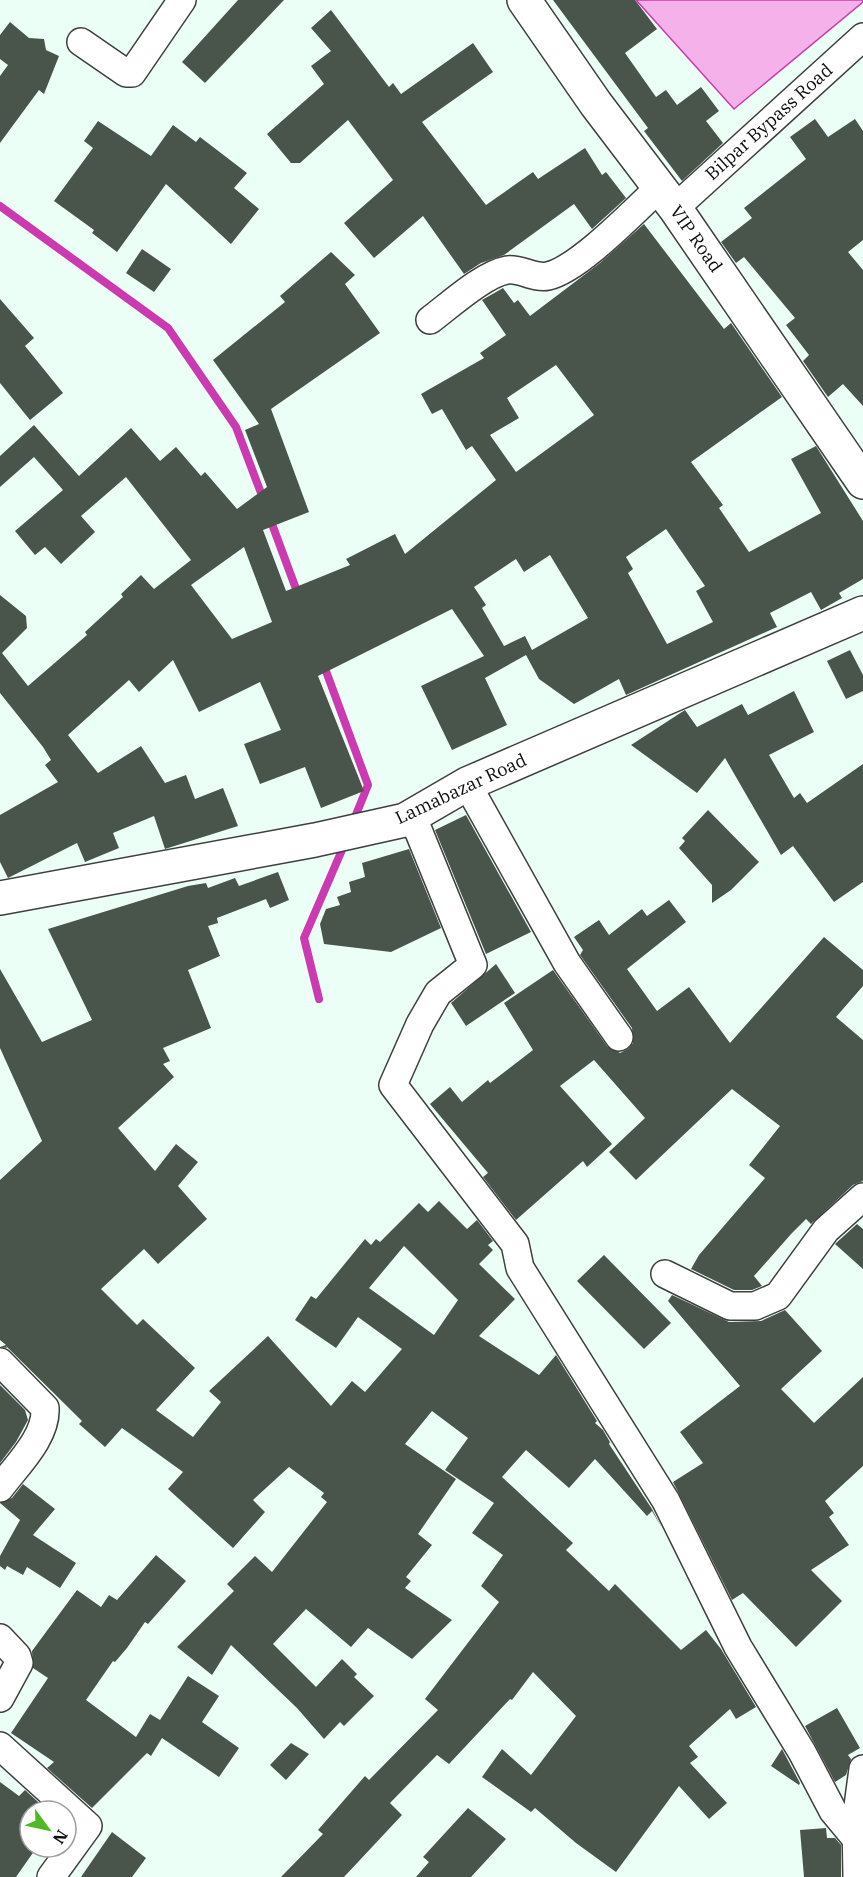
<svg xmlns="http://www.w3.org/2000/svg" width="863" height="1877" viewBox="0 0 863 1877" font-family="'IBM Plex Serif',serif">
<rect width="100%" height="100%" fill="#ecfff7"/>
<polygon fill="#f5b1ea" stroke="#cb3ab0" stroke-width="1.5" points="636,0 863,0 863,2 734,109"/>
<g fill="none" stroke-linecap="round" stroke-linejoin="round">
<g stroke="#cb3ab0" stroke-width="8">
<polyline points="0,206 168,328 236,427 264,501"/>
<polyline points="269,516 299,597"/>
<polyline points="323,663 368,785 353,822"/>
<polyline points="319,999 304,938 345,843"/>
</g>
</g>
<g fill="#49554b" fill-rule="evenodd">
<polygon points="238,0 284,0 205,83 182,62"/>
<polygon points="553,0 635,0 657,29 625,53 656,97 666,90 677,105 701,87 719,111 706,121 723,143 682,181 644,131 648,128"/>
<polygon points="331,10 389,87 393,83 401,94 473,43 493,72 422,122 486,205 533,172 538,179 585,148 602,175 606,172 626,198 592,229 574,204 504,255 481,263 464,274 423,216 374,258 344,223 393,180 348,120 300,163 291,163 267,134 324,84 311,66 331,51 311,28"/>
<polygon points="10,22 29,38 44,39 46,50 59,56 44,94 39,90 0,143 0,76 8,65 0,59 0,35"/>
<polygon points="815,119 828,137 855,119 863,131 863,240 848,252 863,270 863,406 843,384 828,397 803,361 809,355 786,325 795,318 744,257 736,263 721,242 752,218 744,208 806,159 790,137"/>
<polygon points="98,121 151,156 173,125 196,142 200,137 247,173 234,188 259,209 231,244 166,184 117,252 92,233 94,230 54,201 93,148 84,141"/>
<path d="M644 224 724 329 731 323 782 397 691 462 723 505 719 508 749 552 821 513 791 459 816 446 863 521V579L839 593 842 598 821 610 811 592 770 613 777 627 626 695 619 679 574 704 539 679 526 655 485 678 507 725 452 750 421 686 484 656 452 609 318 676 364 791 321 808 305 767 260 784 244 744 281 730 260 682 199 712 173 660 139 692 129 680 68 735 98 773 141 746 165 783 186 775 195 799 223 788 238 826 165 849 154 816 113 833 119 848 85 862 77 843 8 878 0 862V815L58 782 45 765 51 760 43 747 0 693V595L26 616 27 628 2 653 28 686 87 635 85 632 123 597 121 594 141 575 154 589 191 560 126 477 81 516 95 532 61 564 45 547 35 555 15 531 63 490 34 457 0 487V456L34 425 79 476 131 428 160 461 176 447 201 476 205 472 237 509 267 487 245 430 259 424 213 360 285 302 280 296 331 252 355 275 345 284 380 333 271 409 309 512 263 530 286 591 350 565 346 559 395 534 405 554 496 480 472 446 466 450 442 409 432 414 421 394 484 358 480 353 506 335 482 300 503 288 514 303 518 300 530 316 600 263ZM556 365 594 415 516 472 490 435 519 418 507 398ZM666 529 705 586 696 591 713 622 667 644 628 573 633 569 626 557ZM244 547 272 622 232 639 191 585ZM550 555 588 618 532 650 525 636 504 646 482 608 486 605 474 587 516 559 524 572Z"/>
<polygon points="142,249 171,269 154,292 126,273"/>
<polygon points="0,299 34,338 25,346 63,393 30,420 0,383"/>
<polygon points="850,650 863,675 863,691 846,699 827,661"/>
<polygon points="794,691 814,732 769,755 794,798 800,793 807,803 863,764 863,882 834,902 793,846 781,855 725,758 697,793 631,745 685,710 697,727 742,704 748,715"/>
<polygon points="708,810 759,862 731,890 712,903 712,885 679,848 685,841 682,838"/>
<polygon points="466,815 531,932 486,954 435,830"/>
<polygon points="409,849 441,928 391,952 324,944 320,924 326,909 340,905 337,897 351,892 349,882 365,877 362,863"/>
<path d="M278 872 289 900 270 908 266 899 217 918 218 923 208 926 220 956 188 970 211 1028 163 1048 170 1061 163 1064 174 1077 118 1128 155 1171 176 1144 198 1162 178 1186 207 1219 158 1264 144 1249 101 1289 137 1325 143 1319 195 1368 156 1410 193 1437 221 1402 209 1391 268 1336 331 1406 352 1381 365 1392 402 1349 358 1317 336 1348 295 1320 311 1296 316 1299 365 1239 371 1245 376 1239 380 1242 419 1203 428 1212 439 1201 467 1229 477 1220 493 1241 488 1245 493 1250 479 1264 515 1299 479 1336 539 1375 556 1355 597 1421 595 1423 603 1430 610 1442 609 1444 652 1509 662 1528 652 1511 647 1516 595 1459 569 1488 526 1450 502 1477 573 1543 566 1550 609 1591 615 1584 681 1650 706 1630 721 1649 756 1707 736 1719 730 1709 689 1746 698 1757 690 1763 727 1803 709 1819 679 1786 616 1872 576 1843 535 1808 531 1812 482 1777 502 1749 531 1775 576 1716 533 1672 512 1700 510 1699 449 1764 437 1755 390 1803 402 1815 344 1877H281L323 1834 318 1830 365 1776 369 1780 438 1710 425 1699 499 1602 481 1586 503 1555 472 1533 494 1503 445 1470 468 1438 432 1411 405 1444 456 1479 418 1534 432 1545 406 1577 411 1581 405 1588 452 1620 412 1659 368 1628 351 1647 306 1609 273 1644 316 1687 342 1659 357 1674 354 1677 374 1696 344 1726 340 1722 324 1739 297 1708 231 1645 212 1675 177 1647 234 1591 227 1584 255 1556 272 1572 327 1502 321 1497 324 1493 289 1467 253 1500 265 1512 233 1548 168 1489 183 1472 122 1428 105 1447 79 1424 82 1421 6 1346 7 1348 0 1347 6 1345 0 1340V1180L42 1141 0 1048V969L42 1042 92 1020 48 929 188 886 206 883 208 888 235 878 239 886ZM404 1246 458 1300 434 1335 369 1288Z"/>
<polygon points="669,900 686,922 627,969 657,1011 689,987 730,1043 824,937 863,970 863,986 836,1017 863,1040 863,1181 853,1185 811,1224 806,1219 792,1233 754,1276 762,1286 752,1290 734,1290 691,1269 699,1255 765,1178 749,1165 780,1126 732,1089 636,1180 609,1152 645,1118 594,1060 560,1086 612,1144 587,1167 583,1161 516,1220 483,1177 488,1173 430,1104 450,1087 462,1102 488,1080 490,1083 533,1050 504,1003 553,970 607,1046 620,1053 628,1049 633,1043 632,1028 580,955 583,950 574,937 599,920 609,935 642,909 647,916"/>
<polygon points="496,964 515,993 466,1026 451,1003"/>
<polygon points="857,1224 863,1229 863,1269 835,1244"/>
<polygon points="604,1255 671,1323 644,1349 577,1281"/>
<polygon points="672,1295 729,1322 761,1321 785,1310 822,1351 781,1389 814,1423 863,1377 863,1466 825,1501 834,1513 829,1517 849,1545 811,1570 842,1601 796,1647 743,1593 732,1600 673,1482 703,1463 680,1432 740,1386 668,1301"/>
<polygon points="0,1385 25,1410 28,1420 16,1442 0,1463"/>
<polygon points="23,1484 55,1509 33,1535 76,1563 60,1588 27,1567 23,1575 7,1566 5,1570 0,1566 0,1556 20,1520 0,1503 12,1498"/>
<polygon points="156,1555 186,1581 148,1624 145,1622 127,1648 115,1662 113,1661 86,1700 136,1737 150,1714 160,1720 188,1676 219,1696 202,1722 239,1748 219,1777 162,1738 151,1756 147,1753 92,1808 47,1768 54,1762 11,1733 48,1678 33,1668 32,1651 77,1590 101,1607 109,1595 117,1600"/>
<polygon points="837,1708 860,1748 848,1755 851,1759 846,1775 835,1782 805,1726"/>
<polygon points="291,1743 309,1754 286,1780 270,1765"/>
<polygon points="782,1749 800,1783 799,1785 771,1766"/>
<polygon points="0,1782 19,1796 25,1790 48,1811 30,1811 30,1847 37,1847 16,1877 0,1877"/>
<polygon points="468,1808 506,1839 471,1877 416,1877 429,1862 423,1857"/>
<polygon points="826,1828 827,1838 835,1838 841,1845 841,1877 804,1877 800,1830"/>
<polygon points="112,1832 146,1858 132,1877 81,1877"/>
</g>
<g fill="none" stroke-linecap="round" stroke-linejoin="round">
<defs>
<g id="minor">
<polyline points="81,42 126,73 132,73 182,0"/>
<polyline points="675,208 863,37"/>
<path d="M430 320C450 305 484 274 507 270 521 268 534 279 548 276 579 269 634 211 659 188"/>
<polyline points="467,784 567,963 619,1037"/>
<polyline points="412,815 473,965 438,993 420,1024 393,1085 515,1244 520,1268 666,1501 738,1647 802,1752 833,1811 857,1840"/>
<polyline points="665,1274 730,1306 755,1306 778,1296 826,1230 863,1197"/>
<path d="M0 1362 45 1408C47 1437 16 1466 0 1488"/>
<polyline points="0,1638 17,1656 19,1663 0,1698"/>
<polyline points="0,1746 88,1826 51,1877"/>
<polyline points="857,1877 856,1821 863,1769"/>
</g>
<g id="tertiary">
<polyline points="524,0 596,104 675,208 863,482"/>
<polyline points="0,898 315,840 405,820 467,784 863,613"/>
</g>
</defs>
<use href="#minor" stroke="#3f3f3f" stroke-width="30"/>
<use href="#tertiary" stroke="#3f3f3f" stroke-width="36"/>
<use href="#minor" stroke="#fff" stroke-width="27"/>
<use href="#tertiary" stroke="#fff" stroke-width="33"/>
</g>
<g text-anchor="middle" stroke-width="6" stroke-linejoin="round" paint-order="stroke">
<g font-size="18" fill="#0c0c0c" stroke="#fff">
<text transform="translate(769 122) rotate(-42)" y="6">Bilpar Bypass Road</text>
<text transform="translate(696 239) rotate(55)" y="6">VIP Road</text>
<text transform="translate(461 789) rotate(-25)" y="6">Lamabazar Road</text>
</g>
</g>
<g transform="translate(48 1829) rotate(123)"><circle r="28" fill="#ffffff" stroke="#9e9e9e" stroke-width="1.5"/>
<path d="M0-4.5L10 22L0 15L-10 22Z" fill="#4eb927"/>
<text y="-9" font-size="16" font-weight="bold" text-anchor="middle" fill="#0c0c0c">N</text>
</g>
</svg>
